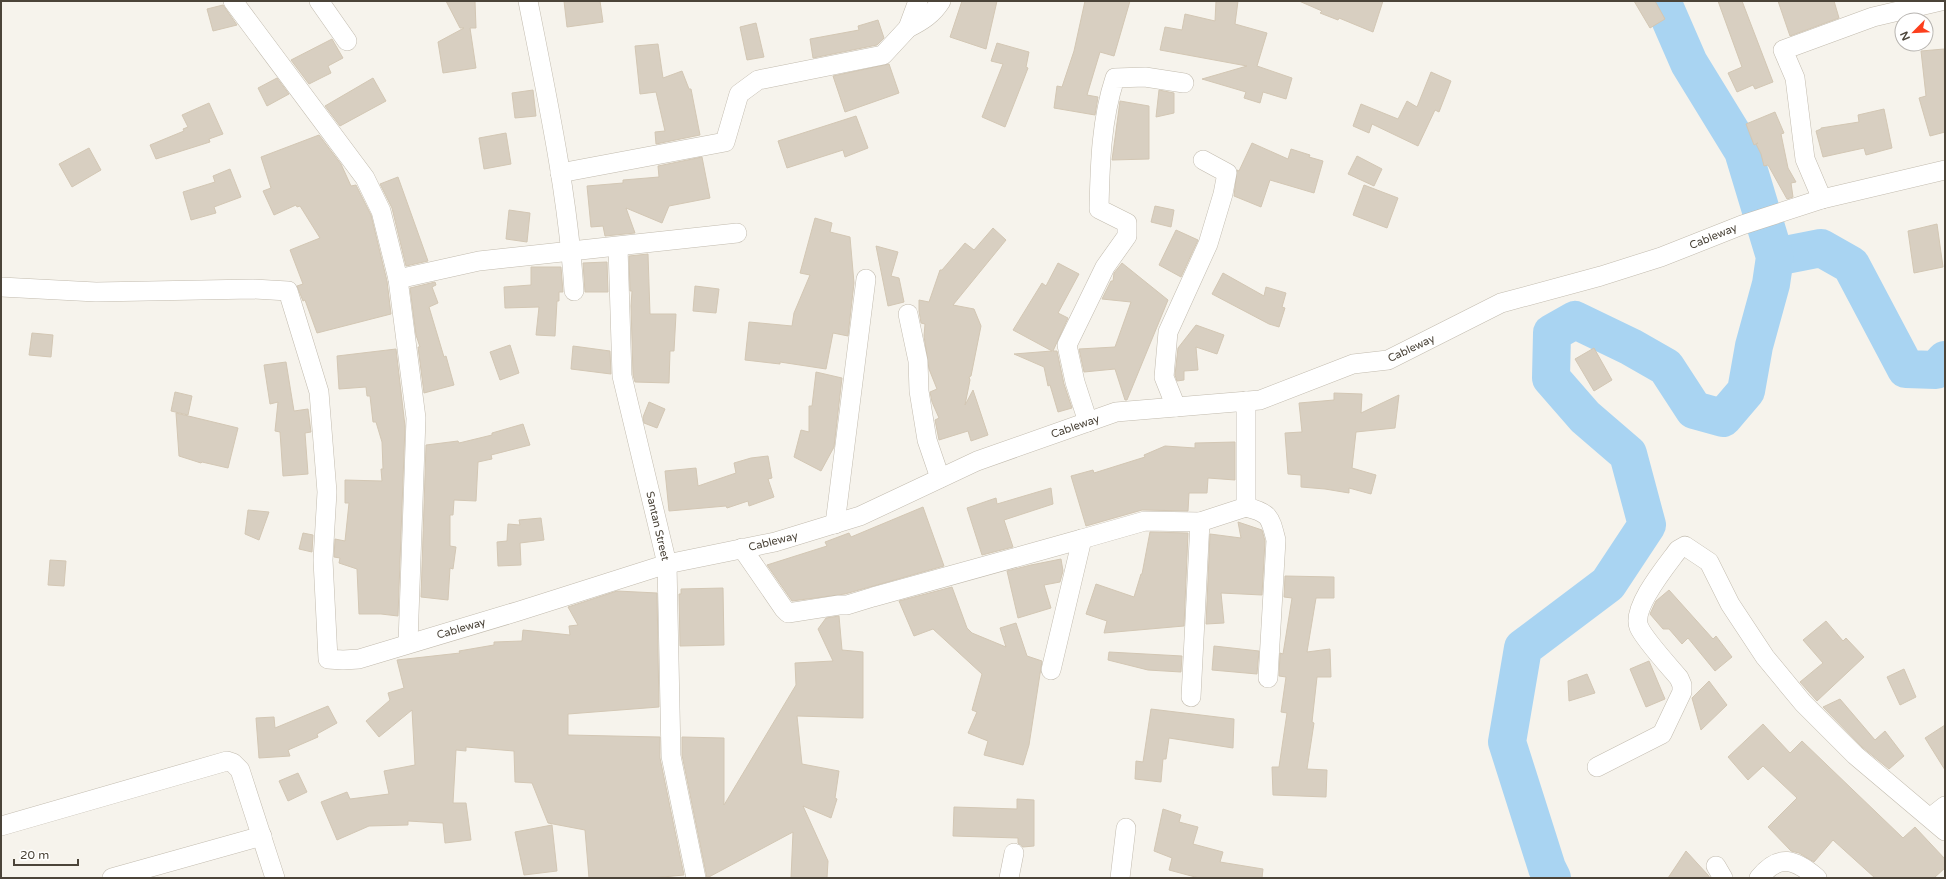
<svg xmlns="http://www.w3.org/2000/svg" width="1946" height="879" viewBox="0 0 1946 879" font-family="'Varela Round',sans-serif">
<rect width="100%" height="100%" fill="#f6f3ec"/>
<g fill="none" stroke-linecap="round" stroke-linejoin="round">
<g stroke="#a9d4f2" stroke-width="38">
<polyline points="1775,257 1821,248 1851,265 1906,369 1936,370 1945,360"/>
<polyline points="1552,878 1547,868 1507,742 1523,648 1608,584 1647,525 1628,454 1585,417 1551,378 1552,333 1575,320 1631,347 1666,367 1694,410 1723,418 1746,391 1754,346 1771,284 1775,257 1743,151 1689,63 1662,1"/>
</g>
</g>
<g fill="#d8cfc1" stroke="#d3c7b4">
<polygon points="446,1 475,1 476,28 470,28 476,68 443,73 438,42 464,28 460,28"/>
<polygon points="564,1 600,1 603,22 567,27"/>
<polygon points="962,1 997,1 986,49 950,37"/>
<polygon points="1085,1 1130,1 1114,56 1100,52 1087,95 1098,97 1095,115 1054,108 1057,86 1062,87 1074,51"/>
<polygon points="1216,1 1238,1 1235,24 1267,33 1257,66 1292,78 1286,99 1263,92 1260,103 1244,98 1246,92 1202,79 1247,66 1160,50 1165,27 1182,30 1185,14 1215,21"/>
<polygon points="1299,1 1383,1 1373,32 1339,18 1338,20 1320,13 1322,11"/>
<polygon points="1634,1 1655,1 1665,19 1650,28"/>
<polygon points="1718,1 1742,1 1773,82 1755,89 1753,85 1737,92 1728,73 1742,67"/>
<polygon points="1778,1 1834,1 1839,18 1790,36"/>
<polygon points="223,5 237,25 213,31 207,9"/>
<polygon points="878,20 884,38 877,45 813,58 810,39 859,30 858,26"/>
<polygon points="756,23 764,57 747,60 740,27"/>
<polygon points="332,39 343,58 328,66 331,73 309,84 291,60"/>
<polygon points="997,43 1029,52 1026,67 1028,68 1023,81 1005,127 982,117 1003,64 991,61"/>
<polygon points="658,44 663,78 682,71 689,89 691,89 700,135 656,144 655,132 665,131 656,92 640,94 635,46"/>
<polygon points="1944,49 1945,132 1930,136 1919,98 1926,96 1921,51"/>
<polygon points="889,64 899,93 845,112 833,76"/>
<polygon points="1431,72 1451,81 1439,112 1435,110 1418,146 1372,124 1369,133 1353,126 1361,104 1398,119 1407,101 1417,107"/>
<polygon points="277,78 289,94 267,106 258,88"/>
<polygon points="373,78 386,101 340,126 325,106"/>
<polygon points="533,90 536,116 515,118 512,93"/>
<polygon points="1159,90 1174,93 1174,113 1156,117"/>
<polygon points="1120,101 1149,106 1149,159 1112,160"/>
<polygon points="209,103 223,134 209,139 210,142 156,159 150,145 184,131 183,129 188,127 182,115"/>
<polygon points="1884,109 1892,148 1866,155 1864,148 1823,157 1816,131 1821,129 1821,128 1859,122 1858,115"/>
<polygon points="1775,112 1784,133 1781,134 1788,168 1796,182 1791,183 1793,197 1787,199 1768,165 1764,166 1761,154 1756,144 1758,143 1754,145 1746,124"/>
<polygon points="856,116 868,148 845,157 843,150 787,168 778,141"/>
<polygon points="506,133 511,164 484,169 479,138"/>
<polygon points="319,135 341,164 351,186 356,185 371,215 387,281 391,314 317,333 305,300 303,301 297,286 303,284 290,250 320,238 300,206 297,207 296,205 274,215 263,191 271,188 261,157"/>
<polygon points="1252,143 1288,159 1291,149 1310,155 1309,157 1323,161 1314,193 1270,180 1261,207 1234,196 1237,170 1239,171"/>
<polygon points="89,148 101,170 72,187 59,164"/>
<polygon points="1357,156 1382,169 1374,186 1348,174"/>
<polygon points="702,157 710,198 669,206 662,223 626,208 635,233 605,236 603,226 591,227 587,186 623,183 623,180 659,177 658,166"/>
<polygon points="230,169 241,197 214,207 216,213 191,220 183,192 215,182 213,176"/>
<polygon points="398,177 428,261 406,266 392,208 380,184"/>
<polygon points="1364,185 1398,198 1387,228 1353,215"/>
<polygon points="1155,206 1174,210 1171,227 1151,222"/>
<polygon points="509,210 530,213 527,242 506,239"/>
<polygon points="815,218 832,223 830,232 850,237 854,283 848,336 833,333 826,369 780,362 780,364 745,360 749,322 792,326 794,313 810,275 800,273"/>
<polygon points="1937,224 1943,267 1914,273 1908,231"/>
<polygon points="993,228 1006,240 953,305 974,309 981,326 971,376 969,377 970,380 965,405 973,390 988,435 971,441 968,431 939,440 935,420 939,418 932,402 930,392 937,389 929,369 924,336 925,324 921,323 919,311 919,300 929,302 940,270 942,270 965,243 974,250"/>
<polygon points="1176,230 1198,240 1181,277 1159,265"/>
<polygon points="876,246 898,252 891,276 899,278 904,302 888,306"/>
<polygon points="648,254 650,314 676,314 674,351 670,351 669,383 635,382 633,375 631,306 632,291 630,291 629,256"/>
<polygon points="607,262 608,292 585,292 583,263"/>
<polygon points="1058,263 1079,274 1058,313 1068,318 1053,351 1057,351 1064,384 1072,408 1058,412 1050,385 1048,386 1044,367 1014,354 1052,351 1013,330 1042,283 1046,286"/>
<polygon points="1122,263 1168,300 1127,400 1125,400 1115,369 1084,372 1079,349 1115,347 1131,302 1102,299 1111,281 1113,281 1114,273"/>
<polygon points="531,267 561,267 563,292 559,292 559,301 557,301 555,336 536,335 539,307 505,308 504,287 531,285"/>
<polygon points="1223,273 1264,296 1266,287 1286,293 1282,307 1285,308 1279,327 1269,324 1212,294"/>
<polygon points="435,282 436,285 432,287 438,303 429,307 444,357 446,356 454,385 424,393 418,347 420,347 416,335 410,288"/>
<polygon points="695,286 719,289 716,313 693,311"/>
<polygon points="1196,325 1224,335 1217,354 1196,347 1198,370 1184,371 1184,380 1177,381 1175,375 1178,348"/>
<polygon points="32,333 53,335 51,357 29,355"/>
<polygon points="510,345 519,373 500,380 490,352"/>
<polygon points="573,346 610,351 611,374 571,369"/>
<polygon points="1594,348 1612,380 1594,391 1575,359"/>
<polygon points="396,349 405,426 398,616 381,614 359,614 357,569 339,563 340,558 334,557 335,539 345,541 349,503 345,503 345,480 382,481 381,469 383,469 382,442 376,422 373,422 370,396 367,396 366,387 339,389 337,356"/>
<polygon points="286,362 294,411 308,409 311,432 305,433 308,474 283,476 280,432 275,431 278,402 270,404 264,365"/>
<polygon points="816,372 842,378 834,447 821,471 794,457 801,430 809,432 809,406 812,406"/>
<polygon points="175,392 192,396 188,415 171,411"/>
<polygon points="1334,393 1362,394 1361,413 1399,395 1395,428 1356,432 1352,468 1376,475 1371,494 1349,488 1349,493 1325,489 1301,487 1301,475 1288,474 1285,433 1302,432 1299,403 1334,400"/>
<polygon points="649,402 665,409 657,428 644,423 643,417"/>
<polygon points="176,413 238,428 228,468 202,462 201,463 179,456"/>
<polygon points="523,424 530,445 491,455 492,459 478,462 476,501 454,500 453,515 450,515 450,546 456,547 453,569 450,568 448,600 421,597 426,445 458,441 459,443 492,435 492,433"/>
<polygon points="1235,442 1235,480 1208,478 1207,493 1189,493 1188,511 1142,510 1086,526 1071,476 1093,470 1094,473 1145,457 1144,455 1165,446 1195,448 1195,443"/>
<polygon points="768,456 772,478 768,479 774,497 749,506 748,501 727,508 726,506 669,511 665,471 696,468 698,486 736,473 734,463 751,458"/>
<polygon points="1051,488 1053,504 1004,520 1013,547 982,555 967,508 996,498 997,504"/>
<polygon points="923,507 944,566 845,594 792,601 767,565 827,546 825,542 849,533 851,537"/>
<polygon points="248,510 269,512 259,540 245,534"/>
<polygon points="541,518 544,540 520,543 521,565 498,566 497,542 507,541 508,524 520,525 519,520"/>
<polygon points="1238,522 1262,530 1265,541 1262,595 1221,593 1224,623 1206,624 1210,534 1241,538"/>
<polygon points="1150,532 1188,533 1184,626 1104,633 1107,621 1086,614 1096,584 1134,597 1141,574 1142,574"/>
<polygon points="303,533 313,535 312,552 299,549"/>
<polygon points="1061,559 1063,571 1060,582 1044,585 1051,608 1018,618 1007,571 1031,565"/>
<polygon points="50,560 66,561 64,586 48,585"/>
<polygon points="1285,576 1334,577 1334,598 1316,598 1307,652 1330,649 1331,677 1317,677 1312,722 1314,723 1307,769 1327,770 1326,797 1273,795 1272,767 1279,767 1287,713 1281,712 1286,677 1279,676 1280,653 1283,654 1292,598 1284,597"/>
<polygon points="952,587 967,628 972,633 1006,647 1000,628 1016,623 1027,656 1042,661 1029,745 1023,765 984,755 988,741 968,733 977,712 972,710 982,674 933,629 914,636 899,601"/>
<polygon points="723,588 724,645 680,646 679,594 681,594 681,589"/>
<polygon points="1669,590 1713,639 1716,636 1732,657 1715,671 1688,638 1682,644 1669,629 1663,629 1650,614 1656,601"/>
<polygon points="617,591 657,593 659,707 568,714 568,735 660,737 660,758 684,875 652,878 589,878 585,830 548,823 532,783 515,782 514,751 466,747 466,751 456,750 453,803 466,803 471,840 445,843 443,823 408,821 408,825 369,826 337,840 321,802 347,792 350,799 389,794 384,771 415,765 412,710 379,737 366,721 390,700 388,693 404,688 397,660 460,653 459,651 494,645 494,642 522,641 523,630 570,635 569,626 578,625 568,607"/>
<polygon points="839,616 842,650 863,652 863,718 797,716 802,764 839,771 835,798 837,799 831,818 803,806 828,861 827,878 791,878 793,832 707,878 682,755 682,737 724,738 724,805 796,685 795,663 833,661 818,629 826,618"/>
<polygon points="1826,621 1843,641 1846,638 1864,657 1817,701 1800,682 1823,663 1803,640"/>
<polygon points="1214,646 1259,651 1257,674 1212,670"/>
<polygon points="1109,652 1182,656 1181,672 1148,670 1108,660"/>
<polygon points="1649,661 1665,699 1646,707 1630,669"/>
<polygon points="1904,669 1916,697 1900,705 1887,677"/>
<polygon points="1587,674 1595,693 1569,701 1568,681"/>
<polygon points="1709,681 1727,705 1701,730 1692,698"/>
<polygon points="1840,699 1875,740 1885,731 1904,756 1889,769 1862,747 1823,707"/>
<polygon points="328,706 337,723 317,734 318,737 288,750 290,756 259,758 256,718 274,717 275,728"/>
<polygon points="1151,709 1234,719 1233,748 1169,738 1166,759 1163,759 1161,782 1135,779 1136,761 1143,762"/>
<polygon points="1763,724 1790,753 1802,741 1903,838 1915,827 1945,859 1945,868 1934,878 1875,878 1833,840 1814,862 1799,853 1791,851 1768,827 1797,798 1763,766 1748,780 1728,757"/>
<polygon points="1945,725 1945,770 1925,738"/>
<polygon points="298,773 307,792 288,801 279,781"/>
<polygon points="1017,799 1034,800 1034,846 1023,847 1018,843 1018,838 953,836 954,807 1017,809"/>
<polygon points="1163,809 1181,815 1179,822 1198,827 1193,844 1223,852 1220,862 1263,869 1262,878 1199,878 1169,870 1172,858 1154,851"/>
<polygon points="552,825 557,871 524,875 515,832"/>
<polygon points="1686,851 1708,875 1710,878 1668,878"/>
</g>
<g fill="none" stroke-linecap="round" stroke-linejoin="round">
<defs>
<g id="street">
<polyline points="233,1 365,178 381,211 398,279 416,418 408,643"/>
<polyline points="319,1 347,41"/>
<path d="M528 1C547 97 568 194 574 291"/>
<path d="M908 28C922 21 933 14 941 1"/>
<polyline points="560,173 725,142 739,94 758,80 883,55 908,28 918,1"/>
<polyline points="1822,199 1805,159 1795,78 1783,50 1873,17 1941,1"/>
<polyline points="618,247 622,376 667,564 671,756 696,878"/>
<polyline points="398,279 479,261 737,233"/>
<polyline points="1,287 96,292 253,289 288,291 319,392 327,492 323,560 328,659 343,660 359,659 519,611 667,564 775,542 860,516 977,461 1116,412 1260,400 1353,364 1388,360 1501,303 1601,276 1661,257 1742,225 1822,199 1945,170"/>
<polyline points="908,314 918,361 919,391 927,440 940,478"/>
<polyline points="1176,407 1164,377 1168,332 1208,244 1223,194 1227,173 1203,160"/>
<path d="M1088 422 1075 382 1067 345 1105 267 1127 236V223L1099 209C1100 165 1101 120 1115 78L1145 77 1184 83"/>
<path d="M1246 507C1270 513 1270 517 1276 540L1268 678"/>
<polyline points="835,524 866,279"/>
<polyline points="742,548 784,609 788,613 839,605 847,605 873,597 1082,539"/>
<polyline points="1051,670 1082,539 1145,521 1200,522"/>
<polyline points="1191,697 1200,522 1246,507 1246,401"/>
<path d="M1597 767 1662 734 1682 692V685L1679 678C1669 666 1644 639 1639 627 1631 608 1667 565 1678 550L1685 546 1709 562 1730 604 1765 657 1803 703 1855 755 1945 831"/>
<polyline points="1931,817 1945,806"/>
<polyline points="1,826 227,761 233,763 240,770 275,878"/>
<polyline points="1716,866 1723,878"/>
<polyline points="112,878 262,836"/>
<polyline points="1009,878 1014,853"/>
<polyline points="1120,878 1126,828"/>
<path d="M1759 878C1779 853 1795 859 1817 878"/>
</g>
</defs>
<use href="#street" stroke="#c2bbae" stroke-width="20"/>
<use href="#street" stroke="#fff" stroke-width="19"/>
</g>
<g text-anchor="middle" stroke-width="4" stroke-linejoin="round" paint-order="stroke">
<g font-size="11" fill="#4b4439" stroke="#fff">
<text transform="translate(1713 236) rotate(-22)" y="4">Cableway</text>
<text transform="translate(1411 348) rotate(-25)" y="4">Cableway</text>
<text transform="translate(1075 426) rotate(-19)" y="4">Cableway</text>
<text transform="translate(658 526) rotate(77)" y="4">Santan Street</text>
<text transform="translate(773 541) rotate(-14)" y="4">Cableway</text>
<text transform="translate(461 628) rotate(-16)" y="4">Cableway</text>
</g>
</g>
<rect width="1946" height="879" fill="none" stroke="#4b4439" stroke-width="4"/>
<g transform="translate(1914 32) rotate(246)"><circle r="19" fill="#ffffff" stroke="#b7b4b0"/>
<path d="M0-3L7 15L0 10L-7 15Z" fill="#fc3f1d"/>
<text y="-6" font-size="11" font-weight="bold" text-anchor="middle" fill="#4b4439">N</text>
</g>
<path d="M14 859v6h64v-6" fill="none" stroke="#4b4439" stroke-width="2"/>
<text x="20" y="859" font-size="12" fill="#4b4439" stroke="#ffffff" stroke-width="3" paint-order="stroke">20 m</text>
</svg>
